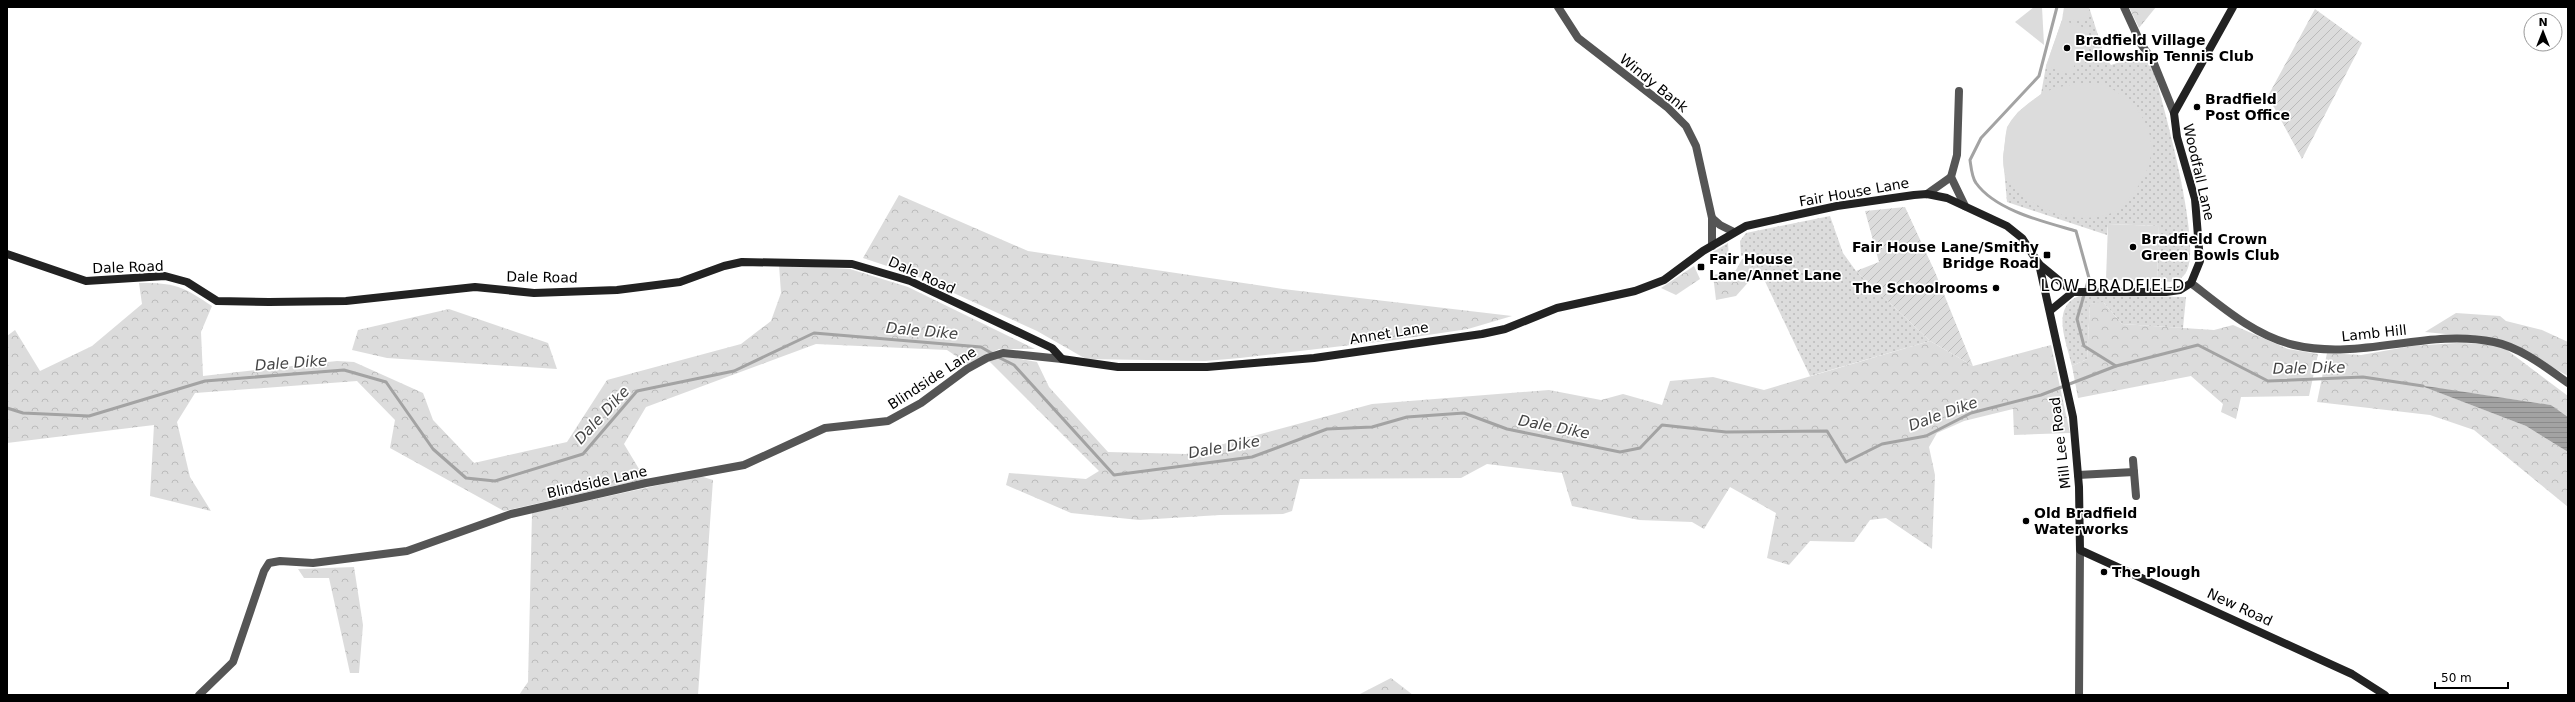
<svg xmlns="http://www.w3.org/2000/svg" width="2575" height="702" viewBox="0 0 2575 702" font-family="'DejaVu Sans',sans-serif">
<defs>
<pattern id="grass-dots" width="8" height="8" patternUnits="userSpaceOnUse"><rect width="8" height="8" fill="#dcdcdc"/><path d="M2 2h.1M6 6h.1" fill="none" stroke="#bbb" stroke-width="1.8" stroke-linecap="round"/></pattern>
<pattern id="forest-crowns" width="20" height="18" patternUnits="userSpaceOnUse"><rect width="20" height="18" fill="#dcdcdc"/><path d="M2 6a3 3 0 1 1 6 0M12 15a3 3 0 1 1 6 0" fill="none" stroke="#bbb"/></pattern>
<pattern id="garden-furrows" width="10" height="10" patternUnits="userSpaceOnUse"><rect width="10" height="10" fill="#dcdcdc"/><path d="M-1 1l2-2M0 10L10 0M9 11l2-2" fill="none" stroke="#bbb"/></pattern>
<pattern id="water-rules" width="6" height="5" patternUnits="userSpaceOnUse"><rect width="6" height="5" fill="#a3a3a3"/><path d="M0 2.5h6" fill="none" stroke="#8b8b8b"/></pattern>
</defs>
<rect width="100%" height="100%" fill="#fff"/>
<g fill="url(#grass-dots)">
<path d="M2064 7H2089L2105 57 2111 65 2144 54 2152 63C2161 99 2205 248 2185 274 2179 283 2167 282 2157 281L2159 226 2108 224 2107 235 2007 202 2003 157 2007 127 2018 112 2041 94 2046 66 2062 20Z"/>
<polygon points="1830,216 1843,253 1856,271 1930,341 1810,376 1752,254 1741,256 1740,241 1746,233"/>
<polygon points="1728,243 1729,258 1717,262 1713,252"/>
<path d="M2082 295 2186 297 2183 328 2122 324 2104 303 2090 304 2087 359 2072 366C2067 342 2049 305 2082 295Z"/>
</g>
<g fill="url(#forest-crowns)">
<polygon points="2129,7 2156,7 2139,28"/>
<polygon points="899,195 1028,251 1283,289 1512,316 1468,329 1394,340 1240,358 1205,361 1086,359 1037,331 914,275 863,258"/>
<polygon points="1753,257 1760,269 1736,296 1716,300 1713,275 1736,270 1742,259"/>
<path d="M779 265 850 269 908 287 1035 349H999L968 364 947 350 816 344 646 407 624 444 645 479 504 511 390 448 395 420 357 381 195 393 177 422 190 477 211 511 150 496 154 425 7 443V336L15 330 40 371 92 346 142 304 139 283C175 282 184 287 212 306L201 332 203 376 337 361 354 362 423 393 433 420 474 463 567 442 607 380 741 344 771 321 781 293Z"/>
<polygon points="1694,266 1700,279 1676,295 1661,288"/>
<polygon points="2103,302 2122,324 2214,330 2233,325 2288,349 2318,354 2309,396 2241,397 2236,419 2221,412 2223,404 2191,376 2078,398 2072,366 2087,359 2090,304"/>
<polygon points="449,309 548,343 557,369 387,358 352,350 358,330"/>
<polygon points="2456,313 2500,316 2506,321 2542,330 2568,342 2568,376 2525,352 2496,339 2425,332"/>
<polygon points="1930,341 1973,366 2051,345 2070,433 2014,435 2013,409 1964,421 1937,433 1929,447 1935,475 1932,549 1886,518 1870,520 1854,542 1810,541 1789,565 1767,558 1776,513 1730,487 1704,529 1692,522 1639,520 1572,506 1562,473 1487,464 1461,478 1300,479 1292,511 1283,514 1220,515 1139,520 1071,513 1006,485 1009,473 1086,479 1099,471 989,361 1004,356 1037,362 1049,387 1108,452 1186,454 1372,404 1549,390 1601,400 1623,394 1662,405 1670,381 1713,377 1764,390"/>
<polygon points="2457,343 2499,344 2568,396 2568,417 2551,405 2422,386 2526,426 2568,452 2568,507 2474,430 2430,415 2317,402 2327,353 2361,355 2412,346"/>
<polygon points="700,476 713,480 698,695 519,695 528,682 532,513"/>
<polygon points="354,567 363,625 359,673 350,673 329,578 304,578 298,569"/>
<polygon points="1391,678 1413,695 1356,695 1358,695"/>
</g>
<g fill="#dcdcdc">
<polygon points="2034,7 2042,7 2044,45 2015,22"/>
<polygon points="2065,7 2089,7 2089,21 2063,19"/>
<polygon points="2062,20 2088,29 2071,75 2046,66"/>
<path d="M2105 85C2146 106 2166 144 2139 185 2133 194 2124 207 2114 212 2080 227 2037 212 2012 186 2003 177 2002 162 2004 150 2005 143 2005 135 2007 129 2009 121 2018 112 2024 107 2053 83 2068 84 2105 85Z"/>
<polygon points="2108,224 2159,226 2157,281 2106,280"/>
</g>
<g fill="url(#garden-furrows)">
<polygon points="2315,9 2362,43 2302,159 2268,96"/>
<polygon points="1905,207 1935,272 1973,366 1930,341 1856,271 1879,262 1865,211"/>
</g>
<polygon fill="url(#water-rules)" points="2419,385 2551,405 2568,417 2568,452 2526,426"/>
<g fill="none" stroke-linecap="round" stroke-linejoin="round">
<g stroke="#a3a3a3" stroke-width="3">
<path d="M2057 7 2039 76 1981 138 1970 160C1971 167 1972 178 1976 183 1996 211 2045 222 2076 231L2089 278 2077 319 2084 346 2116 366"/>
<polyline points="998,357 1014,365 1114,475 1252,457 1327,429 1372,427 1407,417 1464,413 1507,429 1620,452 1640,448 1662,425 1726,432 1827,431 1846,462 1882,444 1926,436 1971,413 2041,395 2116,366 2198,345 2268,381 2363,377 2423,386"/>
<polyline points="7,408 23,413 89,416 205,381 344,370 386,382 433,449 466,478 495,481 583,454 637,391 734,371 814,333 981,347 993,354"/>
</g>
<g stroke="#555" stroke-width="8">
<polyline points="1558,7 1578,38 1667,107 1686,126 1696,146 1712,218 1720,225 1734,232"/>
<polyline points="2124,7 2141,44 2153,61 2174,113"/>
<polyline points="1959,91 1957,155 1951,177 1965,206"/>
<polyline points="1927,194 1951,177"/>
<polyline points="1712,246 1712,218"/>
<path d="M2191 283C2222 307 2255 336 2294 345 2361 361 2427 328 2494 342 2520 347 2547 368 2568 383"/>
<polyline points="2134,472 2136,496"/>
<polyline points="2078,475 2134,472 2133,460"/>
<polyline points="199,695 233,662 264,571 269,563 280,561 313,563 407,551 511,514 646,483 744,465 825,428 888,421 921,403 967,369 987,358 1003,353 1062,359"/>
<polyline points="2079,695 2080,550"/>
</g>
<g stroke="#222" stroke-width="8">
<polyline points="7,254 86,281 165,276 187,282 217,301 269,302 346,301 475,287 534,293 617,290 680,282 724,266 742,262 852,264 910,281 1052,348 1062,359 1118,367 1207,367 1314,358 1482,334 1505,329 1557,308 1635,291 1664,280 1703,251 1746,226 1837,206 1914,195 1927,194 1947,198 2007,226 2022,238 2039,264 2073,292"/>
<polyline points="2039,264 2073,417 2079,487 2080,550 2352,674 2385,695"/>
<polyline points="2051,310 2073,292 2166,292 2180,290 2191,283 2200,261 2195,199 2177,137 2174,113 2233,7"/>
</g>
</g>
<g fill="#000" stroke="#fff" stroke-width="1.5">
<circle cx="2067" cy="48" r="4"/>
<circle cx="2197" cy="107" r="4"/>
<circle cx="2133" cy="247" r="4"/>
<rect x="2043" y="251" width="8" height="8" rx="2"/>
<rect x="1697" y="263" width="8" height="8" rx="2"/>
<circle cx="1996" cy="288" r="4"/>
<circle cx="2026" cy="521" r="4"/>
<circle cx="2104" cy="572" r="4"/>
</g>
<g text-anchor="middle" stroke-width="3.5" stroke-linejoin="round" paint-order="stroke">
<g font-size="14" font-weight="bold" fill="#000" stroke="#fff" text-anchor="start">
<text x="2075" y="45">Bradfield Village<tspan x="2075" dy="16">Fellowship Tennis Club</tspan></text>
<text x="2205" y="104">Bradfield<tspan x="2205" dy="16">Post Office</tspan></text>
<text x="2141" y="244">Bradfield Crown<tspan x="2141" dy="16">Green Bowls Club</tspan></text>
<text x="2039" y="252" text-anchor="end">Fair House Lane/Smithy<tspan x="2039" dy="16">Bridge Road</tspan></text>
<text x="1709" y="264">Fair House<tspan x="1709" dy="16">Lane/Annet Lane</tspan></text>
<text x="1988" y="293" text-anchor="end">The Schoolrooms</text>
<text x="2034" y="518">Old Bradfield<tspan x="2034" dy="16">Waterworks</tspan></text>
<text x="2112" y="577">The Plough</text>
</g>
<g font-size="14" fill="#000" stroke="#fff">
<text transform="translate(1654 83) rotate(39)" y="5">Windy Bank</text>
<text transform="translate(2199 172) rotate(77)" y="5">Woodfall Lane</text>
<text transform="translate(1854 192) rotate(-10)" y="5">Fair House Lane</text>
<text transform="translate(128 267) rotate(-2)" y="5">Dale Road</text>
<text transform="translate(922 275) rotate(24)" y="5">Dale Road</text>
<text transform="translate(542 277) rotate(1)" y="5">Dale Road</text>
<text transform="translate(1389 333) rotate(-9)" y="5">Annet Lane</text>
<text transform="translate(2374 333) rotate(-6)" y="5">Lamb Hill</text>
<text transform="translate(932 378) rotate(-33)" y="5">Blindside Lane</text>
<text transform="translate(2060 443) rotate(-97)" y="5">Mill Lee Road</text>
<text transform="translate(597 482) rotate(-13)" y="5">Blindside Lane</text>
<text transform="translate(2240 607) rotate(25)" y="5">New Road</text>
</g>
<g font-size="15" font-style="italic" fill="#444" stroke="#fff">
<text transform="translate(922 331) rotate(5)" y="5">Dale Dike</text>
<text transform="translate(291 363) rotate(-4)" y="5">Dale Dike</text>
<text transform="translate(2309 368) rotate(-1)" y="5">Dale Dike</text>
<text transform="translate(1943 414) rotate(-20)" y="5">Dale Dike</text>
<text transform="translate(602 415) rotate(-47)" y="5">Dale Dike</text>
<text transform="translate(1554 427) rotate(11)" y="5">Dale Dike</text>
<text transform="translate(1224 447) rotate(-10)" y="5">Dale Dike</text>
</g>
<g font-size="16" letter-spacing="1" fill="#000" stroke="#fff">
<text x="2113" y="291">LOW BRADFIELD</text>
</g>
</g>
<rect width="2575" height="702" fill="none" stroke="#000000" stroke-width="16"/>
<g transform="translate(2543 32)"><circle r="19" fill="#ffffff" stroke="#999999"/>
<path d="M0-3L7 15L0 10L-7 15Z" fill="#000000"/>
<text y="-6" font-size="11" font-weight="bold" text-anchor="middle" fill="#000000">N</text>
</g>
<path d="M2435 682v6h73v-6" fill="none" stroke="#000000" stroke-width="2"/>
<text x="2441" y="682" font-size="12" fill="#000000" stroke="#ffffff" stroke-width="3" paint-order="stroke">50 m</text>
</svg>
